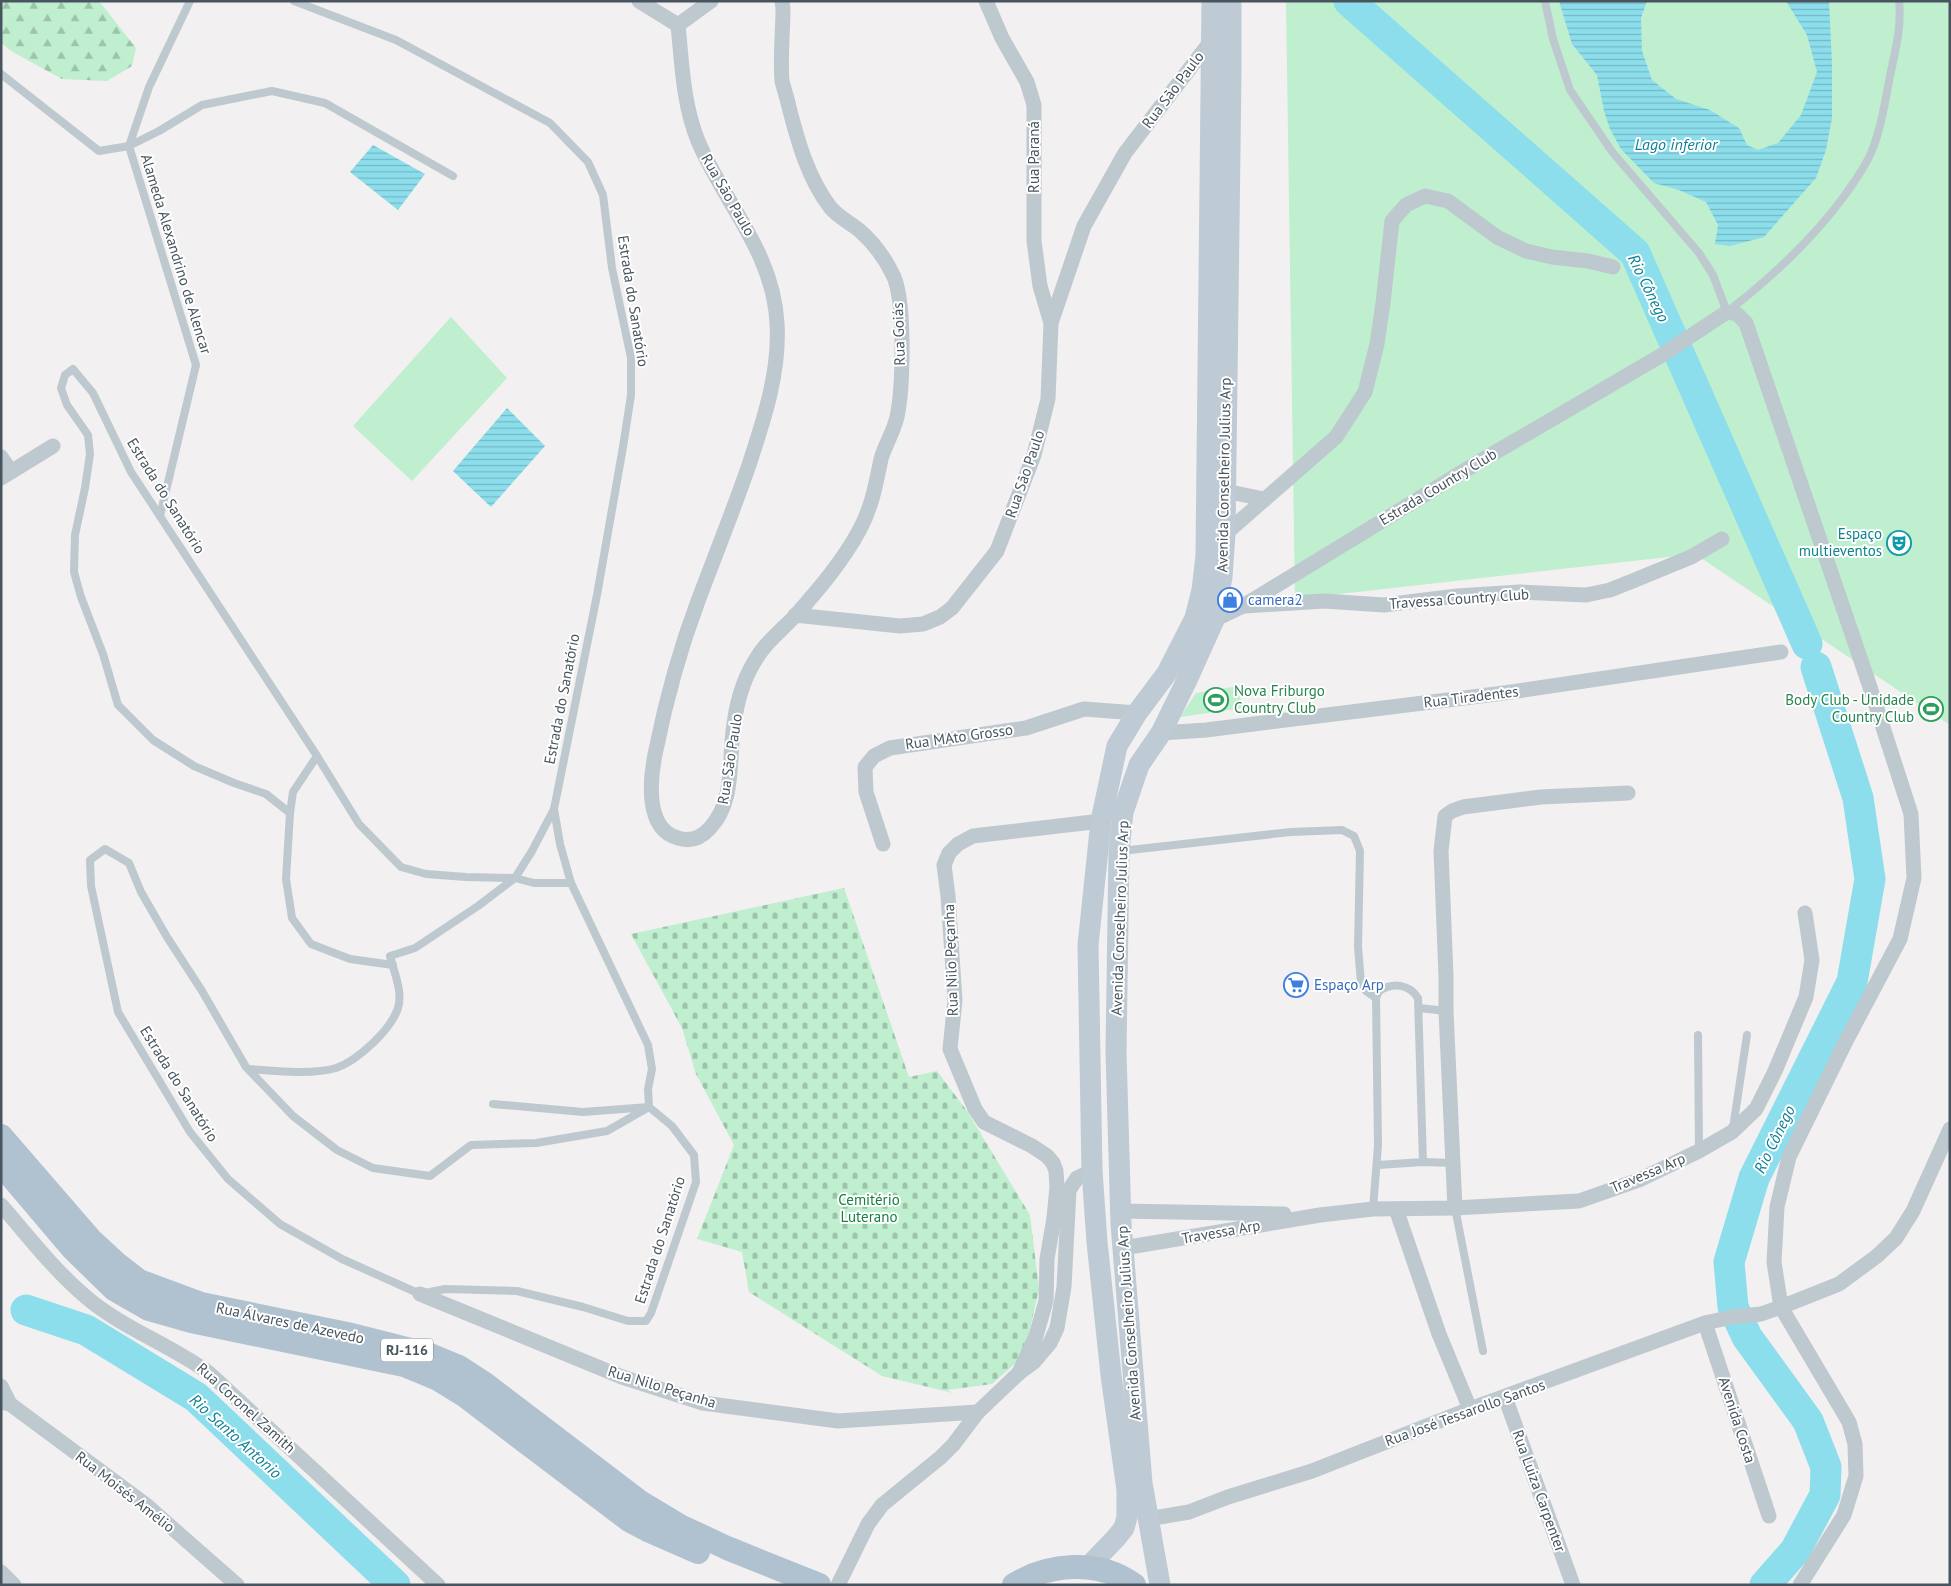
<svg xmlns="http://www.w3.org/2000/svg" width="1951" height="1586" viewBox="0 0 1951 1586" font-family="'PT Sans',sans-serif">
<defs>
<pattern id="forest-firs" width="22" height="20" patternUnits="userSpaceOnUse" patternTransform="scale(1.25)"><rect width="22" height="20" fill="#bfefcf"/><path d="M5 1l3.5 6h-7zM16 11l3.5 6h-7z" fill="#9dc4ab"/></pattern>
<pattern id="cemetery-stones" width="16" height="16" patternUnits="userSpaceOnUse" patternTransform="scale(1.25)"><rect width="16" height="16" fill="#bfefcf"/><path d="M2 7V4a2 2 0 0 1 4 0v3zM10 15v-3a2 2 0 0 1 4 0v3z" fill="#9dc4ab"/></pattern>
<pattern id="water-rules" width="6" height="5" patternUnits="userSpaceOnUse" patternTransform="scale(1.25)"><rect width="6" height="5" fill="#8cdeec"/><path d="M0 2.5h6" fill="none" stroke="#74b7c2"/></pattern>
</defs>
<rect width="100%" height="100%" fill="#f2f0f0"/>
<g fill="#bfefcf">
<polygon points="1286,1 1950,1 1950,725 1695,554 1295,599"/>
<polygon points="451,317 507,378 412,481 353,426"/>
<polygon points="1239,686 1242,708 1180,717 1196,693"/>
</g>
<polygon fill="url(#forest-firs)" points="1,1 99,1 136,48 132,66 107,81 62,79 11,51 1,43"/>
<polygon fill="url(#cemetery-stones)" points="844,888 909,1077 937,1071 967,1111 1030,1215 1039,1289 1024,1356 992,1384 947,1390 953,1393 882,1376 749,1292 742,1252 697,1239 734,1145 696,1074 682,1028 631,934"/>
<g fill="url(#water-rules)">
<polygon points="1559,1 1647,1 1641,18 1642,51 1652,80 1676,99 1710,110 1739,128 1747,145 1758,150 1778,143 1801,115 1817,72 1807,35 1786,1 1829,1 1832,63 1832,118 1826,150 1816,178 1764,237 1730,246 1715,244 1718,225 1706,202 1679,190 1654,183 1621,149 1610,129 1604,111 1597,75 1572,44"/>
<polygon points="373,145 425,174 398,210 350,172"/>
<polygon points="507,408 545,446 491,507 453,471"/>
</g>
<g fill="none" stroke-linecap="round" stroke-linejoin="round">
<g stroke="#8cdeec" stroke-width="31">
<polyline points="1349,1 1635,253 1807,644"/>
<polyline points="26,1310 86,1330 196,1397 395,1585"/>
<polyline points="1765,1585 1795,1551 1825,1495 1826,1467 1808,1421 1747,1337 1733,1307 1729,1262 1754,1178 1852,982 1870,879 1858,798 1816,667"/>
</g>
<g stroke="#bec8cf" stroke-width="8">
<path d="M1545 1 1553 39 1570 90 1613 153 1699 253 1713 275 1727 312C1771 278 1812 240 1845 195 1854 182 1864 169 1871 153 1881 129 1885 102 1890 76 1895 52 1902 26 1899 1"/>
<polyline points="1,74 99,151 129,146 159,131 202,105 272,91 325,103 453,176"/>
<polyline points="160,516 196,365 129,146 149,87 190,1"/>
<polyline points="554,809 560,844 571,883 648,1045 652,1069 648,1089 649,1107"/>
<polyline points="290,813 293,792 317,756"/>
<polyline points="1121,851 1291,832 1342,830 1354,836 1360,851 1358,947 1361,983 1366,991 1376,998"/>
<polyline points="393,965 350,959 311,944 292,918 286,879 290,813 266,794 234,783 194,766 153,740 118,705 103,654 81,597 74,572 75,535 85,488 90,454 88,435 67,405 61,388 65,375 73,369 93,393 131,472 317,756 359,824 401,867 426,874 466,877 515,878 534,883 571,883"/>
<polyline points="1419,1008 1446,1011"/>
<polyline points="1698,1035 1699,1151"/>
<path d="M249 1069C274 1071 313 1075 336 1068 357 1061 391 1030 398 1008 403 992 394 972 390 956L415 948 478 906 515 878 532 851 554 809 597 595 623 447 631 395V358L612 268 603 195 588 162 550 123 396 40 294 1"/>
<polyline points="493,1104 583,1112 649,1107 672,1126 694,1155 696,1182 651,1313 646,1321 628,1321 583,1307 517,1291 445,1289 420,1294 342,1259 280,1224 228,1179 190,1132 118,1012 91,886 90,860 105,849 129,863 141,892 167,937 202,991 246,1067 293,1116 337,1150 373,1168 430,1176 471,1145 536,1143 607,1131 649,1107"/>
<polyline points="1733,1128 1747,1035"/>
<polyline points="1378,1165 1423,1162 1453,1163"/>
<polyline points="1455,1208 1483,1351"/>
<path d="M1373 1209 1378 1145 1376 998 1379 991C1393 982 1409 984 1418 998L1423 1162"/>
</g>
<g stroke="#bec8cf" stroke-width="15">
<path d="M639 1 678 25C682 64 683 104 698 141 724 203 773 251 777 323 780 372 764 419 749 465 733 511 715 556 698 601 680 649 666 700 656 750 650 777 644 829 678 838 690 842 701 838 710 828 736 800 728 759 734 724 737 701 745 675 758 656 767 641 783 629 795 616 819 589 843 561 860 529 872 507 876 483 881 459 885 445 894 431 897 417 903 388 906 297 892 273 884 257 872 241 859 230 849 222 838 217 830 207 808 178 798 142 789 107 787 98 784 89 782 81 780 57 783 31 783 8L782 1"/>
<polyline points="986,1 1002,38 1027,82 1034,105 1034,241 1040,286 1051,323"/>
<polyline points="678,25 711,1"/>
<polyline points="1,457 11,471"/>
<polyline points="1,478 53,446"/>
<polyline points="1225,491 1264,499"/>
<polyline points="1225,534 1336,437 1365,392 1377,344 1383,303 1392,221 1406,205 1425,196 1448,201 1497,237 1526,251 1552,257 1588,261 1613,267"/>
<polyline points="1244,606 1324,601 1384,605 1457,596 1520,592 1586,595 1610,590 1635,580 1691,557 1722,539"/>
<polyline points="795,615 900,626 923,624 940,617 952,608 997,551 1034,455 1048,399 1051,323 1084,226 1125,153 1214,37"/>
<polyline points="1214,620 1243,606 1477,463 1662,355 1727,312 1737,314 1746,323 1869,684 1911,814 1914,878 1900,939 1846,1041 1789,1157 1777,1207 1774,1262 1781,1307 1849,1422 1855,1444 1856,1476 1844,1515 1800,1585"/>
<polyline points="1161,733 1206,730 1504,693 1781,652"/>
<polyline points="883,844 866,792 865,767 874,756 890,748 1026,728 1084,709 1137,713"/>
<path d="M1 1205C28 1236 54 1270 86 1297 122 1328 171 1345 209 1373L438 1585"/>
<polyline points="1455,1208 1446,1011 1446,976 1441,851 1445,816 1452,811 1463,807 1541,797 1628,793"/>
<polyline points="1396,1209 1439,1334 1470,1409"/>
<polyline points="1121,1211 1284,1214"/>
<polyline points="1123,1248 1320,1215 1373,1209 1455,1208 1579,1201 1639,1180 1699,1151 1732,1132 1756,1109 1775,1071 1806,997 1812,960 1805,913"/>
<polyline points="420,1294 622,1377 703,1403 838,1421 978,1412"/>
<polyline points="1705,1323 1769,1516"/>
<polyline points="1019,1373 1036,1336 1046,1301 1047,1259 1054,1218 1057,1187 1056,1171 1053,1163 1047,1156 1032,1146 984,1122 975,1109 950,1049 955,1000 948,896 944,865 949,853 958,844 973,836 1101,821"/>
<polyline points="1,1386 10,1404"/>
<polyline points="1505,1397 1573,1585"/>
<polyline points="1,1402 10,1404 145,1504 237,1585"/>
<polyline points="1148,1519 1189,1512 1228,1497 1312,1471 1470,1409 1705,1323 1732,1317 1761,1314 1781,1307 1839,1284 1877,1256 1896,1238 1913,1211 1950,1129"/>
<polyline points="1,1572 14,1585"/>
<polyline points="838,1585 868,1524 882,1505 941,1457 953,1445 978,1412 1019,1373 1034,1362 1050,1343 1057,1328 1064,1287 1069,1190 1077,1178 1092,1171"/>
</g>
<g stroke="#becad4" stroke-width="21">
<polyline points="1088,1567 1116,1538 1124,1528 1127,1517 1127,1490 1111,1375 1097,1242 1092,1171 1088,945 1101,821 1117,746 1137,713 1167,673 1195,618 1202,590 1206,556 1212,1"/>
<polyline points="1160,1585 1142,1483 1121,1224 1116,1052 1119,851 1123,812 1139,765 1161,733 1187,680 1214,620 1222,577 1225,534 1231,71 1231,1"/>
</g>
<g stroke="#b0c1cf" stroke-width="24">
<polyline points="1,1136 91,1240 117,1264 139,1281 201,1304 347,1334 430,1355 459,1367 485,1384 640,1502 680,1526 727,1548 819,1585"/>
<polyline points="1,1164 73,1249 114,1289 149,1309 191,1321 404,1365 438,1379 464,1395 629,1520 650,1531 698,1552"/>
<path d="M1014 1585C1049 1563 1099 1559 1134 1585"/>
</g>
</g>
<defs>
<symbol id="theatre-ring" viewBox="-11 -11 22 22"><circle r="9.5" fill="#fff" stroke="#0f9aa8" stroke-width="1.5"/><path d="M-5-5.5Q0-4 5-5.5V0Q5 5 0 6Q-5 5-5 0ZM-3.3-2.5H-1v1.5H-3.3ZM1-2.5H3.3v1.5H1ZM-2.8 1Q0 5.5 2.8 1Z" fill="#0f9aa8"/></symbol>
<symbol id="shop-ring" viewBox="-11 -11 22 22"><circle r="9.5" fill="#fff" stroke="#3f7fe0" stroke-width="1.5"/><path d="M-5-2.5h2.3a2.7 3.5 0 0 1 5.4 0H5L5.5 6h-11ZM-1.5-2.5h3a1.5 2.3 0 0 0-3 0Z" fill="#3f7fe0"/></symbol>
<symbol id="stadium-ring" viewBox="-11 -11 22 22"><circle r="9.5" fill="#fff" stroke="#2e9e5b" stroke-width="1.5"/><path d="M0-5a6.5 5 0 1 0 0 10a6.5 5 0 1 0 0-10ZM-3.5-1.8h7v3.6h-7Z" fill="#2e9e5b"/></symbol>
<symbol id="supermarket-ring" viewBox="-11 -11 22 22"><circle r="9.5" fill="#fff" stroke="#3f7fe0" stroke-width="1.5"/><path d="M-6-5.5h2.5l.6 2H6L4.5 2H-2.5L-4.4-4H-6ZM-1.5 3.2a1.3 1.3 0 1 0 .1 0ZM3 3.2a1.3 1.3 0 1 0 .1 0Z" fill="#3f7fe0"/></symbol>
</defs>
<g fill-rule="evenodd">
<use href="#theatre-ring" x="1885" y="529" width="28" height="28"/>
<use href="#shop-ring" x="1216" y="586" width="28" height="28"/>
<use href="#stadium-ring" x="1202" y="686" width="28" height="28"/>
<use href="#stadium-ring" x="1917" y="695" width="28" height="28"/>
<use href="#supermarket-ring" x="1282" y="971" width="28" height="28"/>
</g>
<g text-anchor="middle" stroke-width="4" stroke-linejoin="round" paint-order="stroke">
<rect fill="#fff" stroke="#7f888e" stroke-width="1" x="381" y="1338.5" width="52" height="23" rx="4"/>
<g font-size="14" font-weight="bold" fill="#48555e">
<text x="407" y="1355">RJ-116</text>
</g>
<g font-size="15" fill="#48555e" stroke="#fff">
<text transform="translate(1173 90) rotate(-53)" y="5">Rua São Paulo</text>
<text transform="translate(1034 157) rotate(-90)" y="5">Rua Paraná</text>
<text transform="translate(728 195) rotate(60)" y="5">Rua São Paulo</text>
<text transform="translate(176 254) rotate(73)" y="5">Alameda Alexandrino de Alencar</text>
<text transform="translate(633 301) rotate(81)" y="5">Estrada do Sanatório</text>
<text transform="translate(899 334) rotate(-92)" y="5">Rua Goiás</text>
<text transform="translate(1025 474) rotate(-71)" y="5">Rua São Paulo</text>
<text transform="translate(1224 475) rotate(-89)" y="5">Avenida Conselheiro Julius Arp</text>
<text transform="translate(1438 487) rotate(-31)" y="5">Estrada Country Club</text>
<text transform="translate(166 496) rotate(58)" y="5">Estrada do Sanatório</text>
<text transform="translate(1459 599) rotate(-4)" y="5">Travessa Country Club</text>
<text transform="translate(1471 697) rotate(-7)" y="5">Rua Tiradentes</text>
<text transform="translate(562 699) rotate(-79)" y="5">Estrada do Sanatório</text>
<text transform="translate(959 737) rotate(-8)" y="5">Rua MAto Grosso</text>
<text transform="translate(730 759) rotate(-81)" y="5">Rua São Paulo</text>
<text transform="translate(1120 918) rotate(-88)" y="5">Avenida Conselheiro Julius Arp</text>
<text transform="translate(951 960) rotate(-92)" y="5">Rua Nilo Peçanha</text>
<text transform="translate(179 1084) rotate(58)" y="5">Estrada do Sanatório</text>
<text transform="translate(1648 1173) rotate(-23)" y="5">Travessa Arp</text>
<text transform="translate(1221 1232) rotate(-10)" y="5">Travessa Arp</text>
<text transform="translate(660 1240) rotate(-72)" y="5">Estrada do Sanatório</text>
<text transform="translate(290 1323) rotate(12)" y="5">Rua Álvares de Azevedo</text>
<text transform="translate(1129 1323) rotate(-94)" y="5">Avenida Conselheiro Julius Arp</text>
<text transform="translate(662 1387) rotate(17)" y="5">Rua Nilo Peçanha</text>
<text transform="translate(246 1408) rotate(42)" y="5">Rua Coronel Zamith</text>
<text transform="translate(1465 1413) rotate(-20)" y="5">Rua José Tessarollo Santos</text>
<text transform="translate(1737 1420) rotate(72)" y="5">Avenida Costa</text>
<text transform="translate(1539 1491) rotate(70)" y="5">Rua Luiza Carpenter</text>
<text transform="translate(125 1492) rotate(38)" y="5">Rua Moisés Amélio</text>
</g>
<g font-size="15" fill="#0d838f" stroke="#fff" text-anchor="end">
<text x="1882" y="539">Espaço<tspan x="1882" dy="17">multieventos</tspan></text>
</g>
<g font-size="15" fill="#366cbe" stroke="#fff" text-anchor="start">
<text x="1248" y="605">camera2</text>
<text x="1314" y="990">Espaço Arp</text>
</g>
<g font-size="15" fill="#27864d" stroke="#fff" text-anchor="start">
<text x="1234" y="696">Nova Friburgo<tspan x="1234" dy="17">Country Club</tspan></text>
<text x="1914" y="705" text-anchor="end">Body Club - Unidade<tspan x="1914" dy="17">Country Club</tspan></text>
</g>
<g font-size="15" fill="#178045" stroke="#fff">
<text x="869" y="1205">Cemitério<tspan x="869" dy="17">Luterano</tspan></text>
</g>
<g font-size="16" font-style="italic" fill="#0d8195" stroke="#fff">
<text x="1676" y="150">Lago inferior</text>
<text transform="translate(1649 288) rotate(64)" y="6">Rio Cônego</text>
<text transform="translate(1774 1139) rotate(-64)" y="6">Rio Cônego</text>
<text transform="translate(236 1436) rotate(42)" y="6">Rio Santo Antonio</text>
</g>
</g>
<rect width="1951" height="1586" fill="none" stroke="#48555e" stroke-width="5"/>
</svg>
